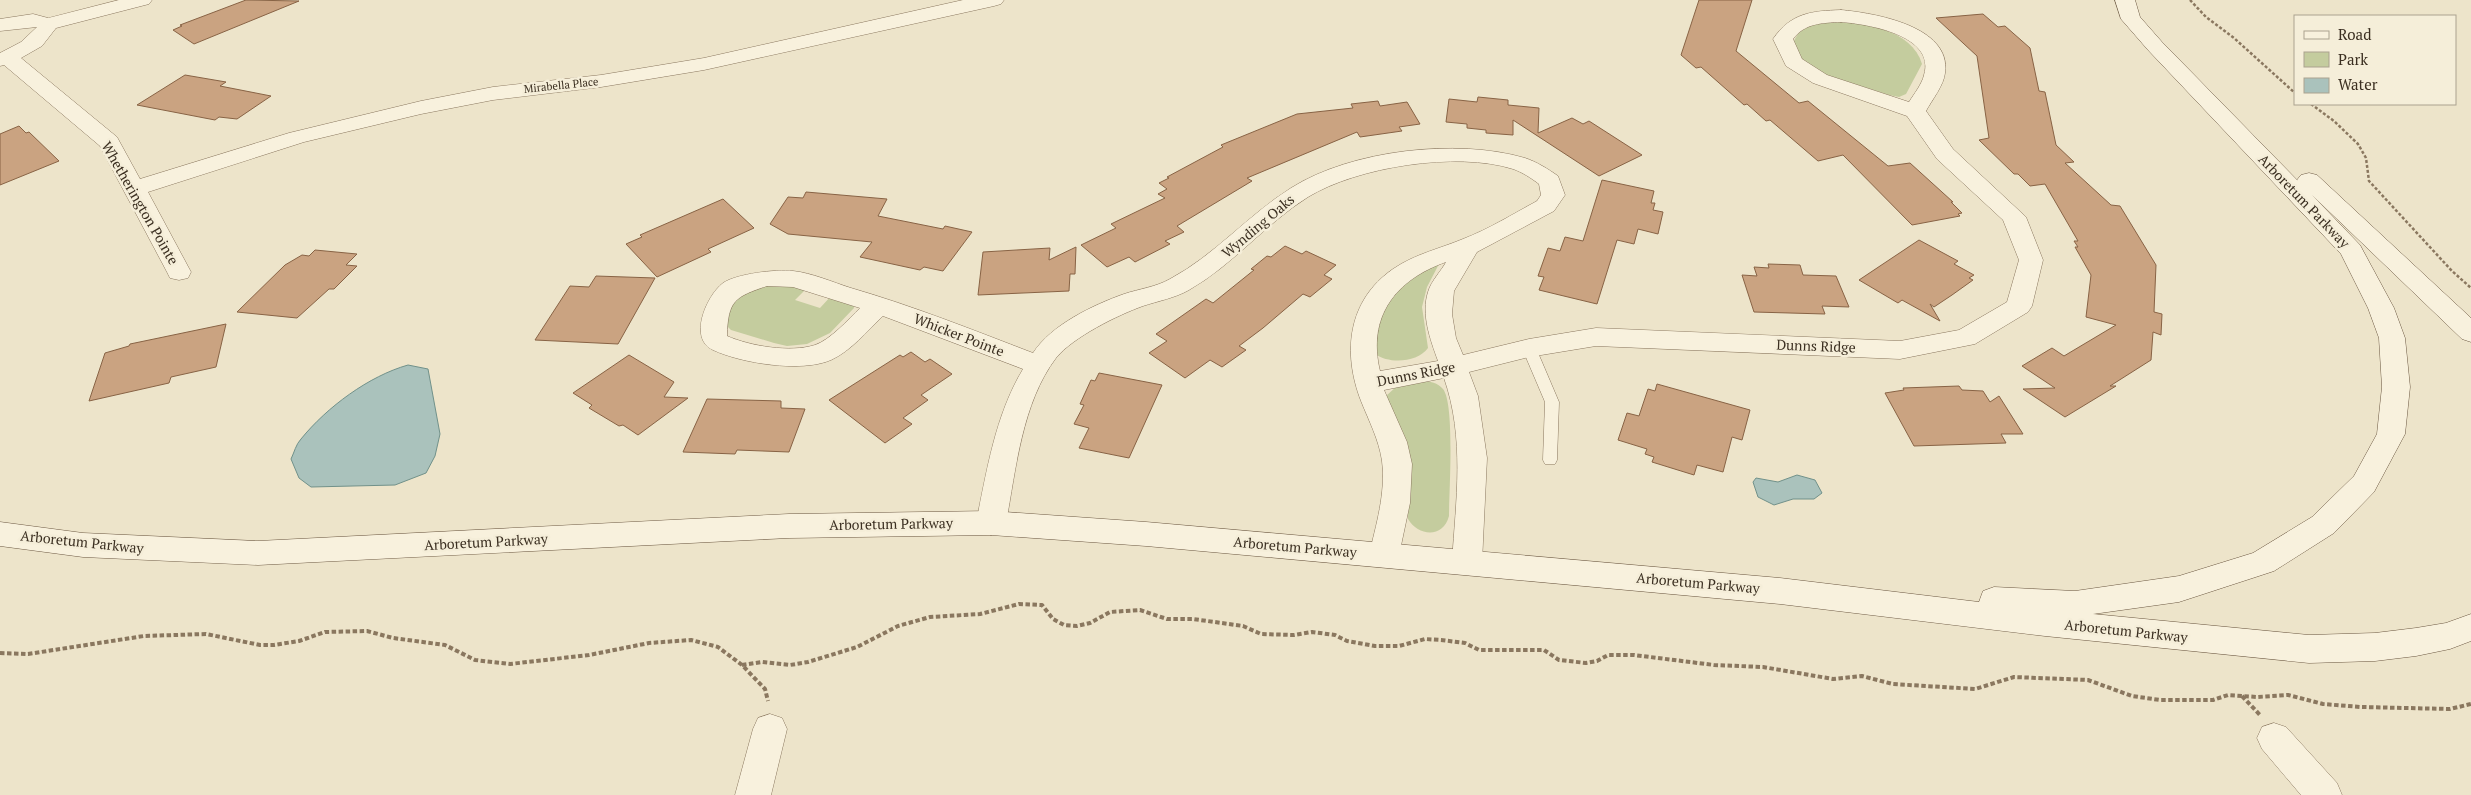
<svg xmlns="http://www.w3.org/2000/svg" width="2471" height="795" viewBox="0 0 2471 795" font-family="'PT Serif',serif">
<rect width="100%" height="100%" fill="#ede4ca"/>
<g fill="#c4cc9e">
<path d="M1832 22C1862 22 1912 29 1922 64L1906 94 1899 97 1889 95 1820 73 1800 58 1793 44C1798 26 1815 24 1832 22Z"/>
<path d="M1439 264 1427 287 1422 307 1428 348C1417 363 1389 364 1375 354V320L1410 277Z"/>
<polygon points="762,284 807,288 795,300 820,308 832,295 853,303 854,308 830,333 807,344 787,346 774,343 731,330 726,325 728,305"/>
<path d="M1422 381C1430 381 1438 383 1443 389 1455 404 1449 493 1449 516 1443 539 1418 536 1408 519V489L1386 396 1397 386Z"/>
</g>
<g fill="#aac2bc" stroke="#71918a">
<path d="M408 365 428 369 440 434 435 456 426 473 395 485 311 487 299 478 291 459C294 453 296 444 301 439 327 407 369 376 408 365Z"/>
<polygon points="1797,475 1815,480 1822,493 1814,499 1793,499 1774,505 1758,497 1753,482 1756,478 1778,482"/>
</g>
<g fill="#caa381" stroke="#886345">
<polygon points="246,0 299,1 194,44 173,30 182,26 180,25"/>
<polygon points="1699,0 1752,0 1736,51 1799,103 1808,101 1888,166 1910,163 1953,202 1951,202 1962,213 1958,214 1960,216 1912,225 1843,155 1818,161 1770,120 1766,121 1747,104 1744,105 1701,67 1696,68 1681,55"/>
<polygon points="1983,14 1998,27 2005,26 2030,48 2039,91 2045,92 2056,145 2074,162 2065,163 2111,205 2120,206 2156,265 2154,312 2162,314 2161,335 2153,332 2151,360 2110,386 2116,386 2065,417 2023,389 2055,388 2022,366 2052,348 2064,356 2116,325 2086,317 2091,275 2075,247 2078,247 2074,241 2078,241 2045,184 2030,186 2018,174 2014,174 1979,140 1989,138 1977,56 1936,18"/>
<polygon points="185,75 226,82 220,86 271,96 237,119 219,117 215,120 137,105"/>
<polygon points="1478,97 1508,100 1508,105 1539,108 1538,133 1572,118 1583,124 1589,121 1642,155 1599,176 1513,120 1513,135 1486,133 1486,130 1467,128 1467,124 1446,122 1449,99 1477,102"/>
<polygon points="1378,101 1380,106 1407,102 1420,124 1399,127 1402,131 1360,137 1357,132 1247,178 1252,181 1177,226 1184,232 1165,241 1170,244 1135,262 1129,257 1107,267 1081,245 1116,228 1111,224 1165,198 1158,194 1167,189 1159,183 1169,178 1167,177 1223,147 1221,145 1297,114 1353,108 1351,104"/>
<polygon points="19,126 26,133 29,132 59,161 0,185 0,134"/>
<polygon points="1602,180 1654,191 1651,203 1655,203 1653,210 1663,212 1658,234 1638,229 1634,244 1617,240 1597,304 1539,290 1544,277 1538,276 1548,248 1560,251 1565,237 1583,241"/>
<polygon points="806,192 887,199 878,216 943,229 945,226 972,232 943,271 924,267 920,270 860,257 872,242 788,234 770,224 788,197 803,198"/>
<polygon points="723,199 754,228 708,249 711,252 657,277 626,244 642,237 640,235"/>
<polygon points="1919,240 1958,261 1954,264 1974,275 1969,278 1973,280 1952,295 1934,307 1930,304 1940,321 1902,300 1898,303 1859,280"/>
<polygon points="1285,246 1302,254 1306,251 1336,265 1324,275 1332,279 1310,297 1303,294 1263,328 1239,346 1246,350 1222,367 1210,360 1185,378 1149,353 1167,341 1156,334 1206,299 1213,303 1254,270 1251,269 1267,256 1271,257"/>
<polygon points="1076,247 1075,274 1070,274 1069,291 978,295 983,252 1050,248 1049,260"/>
<polygon points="315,250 357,254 346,265 357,266 334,289 329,289 297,318 237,312 285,265 302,255 309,256"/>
<polygon points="1768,264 1800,265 1803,275 1836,276 1849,307 1822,306 1825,314 1754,312 1742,275 1757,276 1754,267 1769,268"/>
<polygon points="596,276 655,278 618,344 535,340 570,286 589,287"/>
<polygon points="226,324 216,367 171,377 169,383 89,401 105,353 129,346 130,344"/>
<polygon points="911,352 925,362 930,359 952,374 921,395 928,400 903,418 912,424 885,443 829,400 900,355 903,357"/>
<polygon points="629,355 674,382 664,397 688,398 638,435 623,425 619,426 589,408 592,405 573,393"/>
<polygon points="1099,373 1162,385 1129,458 1079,448 1089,428 1074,424 1084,405 1080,404 1091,380 1095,381"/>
<polygon points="1657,384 1750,410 1742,440 1732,437 1723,472 1697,465 1694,475 1652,462 1654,457 1645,454 1647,449 1618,440 1627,413 1639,416 1648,389 1655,391"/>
<polygon points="1959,386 1962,390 1983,391 1990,402 1999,396 2023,434 2001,434 2006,443 1914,446 1885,393 1904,390 1903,388"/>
<polygon points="707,399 781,401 781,408 805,409 789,452 737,450 735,454 683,452"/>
</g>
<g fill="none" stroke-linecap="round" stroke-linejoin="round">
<defs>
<polygon id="lane" points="1529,343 1536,348 1559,402 1557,460 1555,464 1545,464 1543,460 1545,402 1522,348"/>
<g id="street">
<polygon points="119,0 152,0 149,4 56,28 42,46 21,58 117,137 140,179 289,133 421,101 493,87 601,75 704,58 963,0 1004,0 1001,4 994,6 704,70 601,87 493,100 421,114 304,142 148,192 191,272 188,278 179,280 170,278 167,272 100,146 4,65 0,66 0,53 21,42 37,27 0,31 0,19 33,14 48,18"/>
<path d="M1841 10C1874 13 1952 26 1945 73 1944 85 1932 100 1926 111L1953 149 2026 217 2043 260 2032 306 2028 312 1975 344 1900 359 1596 346 1529 357 1469 372 1478 396 1487 458 1482 562 1478 571 1467 574 1456 571 1452 562C1456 500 1465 438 1444 378L1384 390 1407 442 1412 464 1410 503 1399 555 1395 564 1384 567 1373 564 1369 555C1376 525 1386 493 1382 461 1379 440 1369 421 1361 401 1342 352 1348 300 1393 269 1415 254 1439 249 1463 239 1489 229 1513 214 1537 201L1541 195 1539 184C1531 178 1522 172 1513 169 1457 151 1357 167 1308 197 1265 224 1233 265 1189 290 1175 298 1158 301 1143 306 1118 315 1073 337 1056 358 1022 403 1016 469 1006 523L1002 531 991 535 980 531 976 523C987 470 995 416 1023 369L883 316C867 331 851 351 831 360 801 373 741 363 713 350 688 339 706 296 723 283 736 274 776 269 793 271 812 273 832 282 851 288 913 306 973 330 1033 353 1051 325 1093 305 1124 294 1139 289 1156 287 1170 279 1215 255 1248 215 1291 188 1351 150 1457 138 1525 158 1537 162 1548 169 1558 176L1565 195 1554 211 1477 252 1454 291 1452 314 1456 338 1463 355 1529 339 1596 328 1900 341 1959 330 2007 302 2019 260 2003 220 1937 159 1907 116 1813 83 1786 66 1773 39C1791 13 1811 11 1841 10ZM1841 22C1867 24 1936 35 1924 75 1922 84 1914 94 1909 102L1827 75 1802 59 1793 39C1805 23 1822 23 1841 22ZM1446 262C1442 270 1431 281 1428 292 1421 314 1430 339 1438 361L1380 371C1367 317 1395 280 1446 262ZM767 286 793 287 860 308C849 319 830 340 815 345 790 353 750 346 727 336 728 300 735 297 767 286Z"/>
<polygon points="770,714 782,718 787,729 771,795 735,795 753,729 758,718"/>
<polygon points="2274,723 2286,727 2337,783 2342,795 2301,795 2262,749 2257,738 2262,727"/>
</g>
<polygon id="secondary" points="2115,0 2135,0 2140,17 2162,42 2299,182 2297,180 2301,175 2309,173 2317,175 2471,318 2471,342 2462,339 2312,195 2360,245 2394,308 2405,338 2410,387 2405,434 2374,492 2334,533 2274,571 2179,602 2093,614 2309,635 2375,633 2416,628 2446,623 2471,614 2471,641 2450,649 2416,656 2375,661 2309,663 2045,636 1780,604 1146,546 991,535 789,538 258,565 83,557 0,546 0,522 83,533 258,541 789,514 991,511 1146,522 1780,578 1979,602 1983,591 1994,587 2075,591 2179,576 2253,553 2312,517 2354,476 2377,434 2382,387 2379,338 2368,308 2341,254 2148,50 2121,19"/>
</defs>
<use href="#lane" stroke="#8a775f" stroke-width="1"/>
<use href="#street" stroke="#8a775f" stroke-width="1"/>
<use href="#secondary" stroke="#6c5842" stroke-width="1"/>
<g stroke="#8a775f" stroke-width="2.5" stroke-dasharray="3 2" stroke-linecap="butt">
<polyline points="2190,0 2206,17 2234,38 2295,93"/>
<polyline points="2311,104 2334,121 2358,144 2366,158 2369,181 2452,271 2471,288"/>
</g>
<g stroke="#8a775f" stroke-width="4" stroke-dasharray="4.5 2.5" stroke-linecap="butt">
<polyline points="0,653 28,654 144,636 206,634 260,645 274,645 299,641 325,632 367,631 393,638 445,645 475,660 510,664 589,655 649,643 691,640 718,647 742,665 765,689 768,701"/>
<polyline points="742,665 762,662 790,665 808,662 857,647 898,626 930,617 980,614 1019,604 1042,605 1053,619 1064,625 1077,626 1090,623 1110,612 1140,610 1167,619 1193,619 1243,626 1261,634 1294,635 1312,632 1335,635 1347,641 1375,646 1399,646 1425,639 1441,640 1465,643 1479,650 1544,650 1559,660 1586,663 1597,661 1608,655 1634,655 1714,665 1763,667 1833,679 1862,676 1893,684 1975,689 2014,677 2088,680 2132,696 2160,700 2213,700 2228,695 2257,697 2288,695 2323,704 2361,707 2450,709 2471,704"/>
<polyline points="2242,696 2260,715"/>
</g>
<use href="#lane" fill="#f8f1dd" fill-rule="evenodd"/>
<use href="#street" fill="#f8f1dd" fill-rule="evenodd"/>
<use href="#secondary" fill="#f8f1dd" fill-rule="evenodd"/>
</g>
<g text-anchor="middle" stroke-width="5" stroke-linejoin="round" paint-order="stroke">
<g font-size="11" fill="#3b2f21" stroke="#f5eed9">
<text transform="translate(561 85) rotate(-6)" y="4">Mirabella Place</text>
</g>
<g font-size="14" fill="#3b2f21" stroke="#f5eed9">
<text transform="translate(2304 201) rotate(46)" y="5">Arboretum Parkway</text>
<text transform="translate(140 203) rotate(60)" y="5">Whetherington Pointe</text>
<text transform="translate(1258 226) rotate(-40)" y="5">Wynding Oaks</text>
<text transform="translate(959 335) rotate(21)" y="5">Whicker Pointe</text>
<text transform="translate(1816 346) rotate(2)" y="5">Dunns Ridge</text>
<text transform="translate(1416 374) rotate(-11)" y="5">Dunns Ridge</text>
<text transform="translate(891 524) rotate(-1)" y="5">Arboretum Parkway</text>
<text transform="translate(82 542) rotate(6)" y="5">Arboretum Parkway</text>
<text transform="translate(486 542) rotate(-3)" y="5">Arboretum Parkway</text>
<text transform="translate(1295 547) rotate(5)" y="5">Arboretum Parkway</text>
<text transform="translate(1698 583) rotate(5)" y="5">Arboretum Parkway</text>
<text transform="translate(2126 631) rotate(6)" y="5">Arboretum Parkway</text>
</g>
</g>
<rect x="2294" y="15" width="162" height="90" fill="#f5eed9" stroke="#aba28f"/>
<rect x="2304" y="31" width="25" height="8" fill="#f8f1dd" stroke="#aba28f"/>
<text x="2338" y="40" font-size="15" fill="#3b2f21">Road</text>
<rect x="2304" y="52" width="25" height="15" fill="#c4cc9e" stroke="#aba28f"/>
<text x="2338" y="65" font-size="15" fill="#3b2f21">Park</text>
<rect x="2304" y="78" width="25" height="15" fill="#aac2bc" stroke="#aba28f"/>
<text x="2338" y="90" font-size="15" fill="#3b2f21">Water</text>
</svg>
